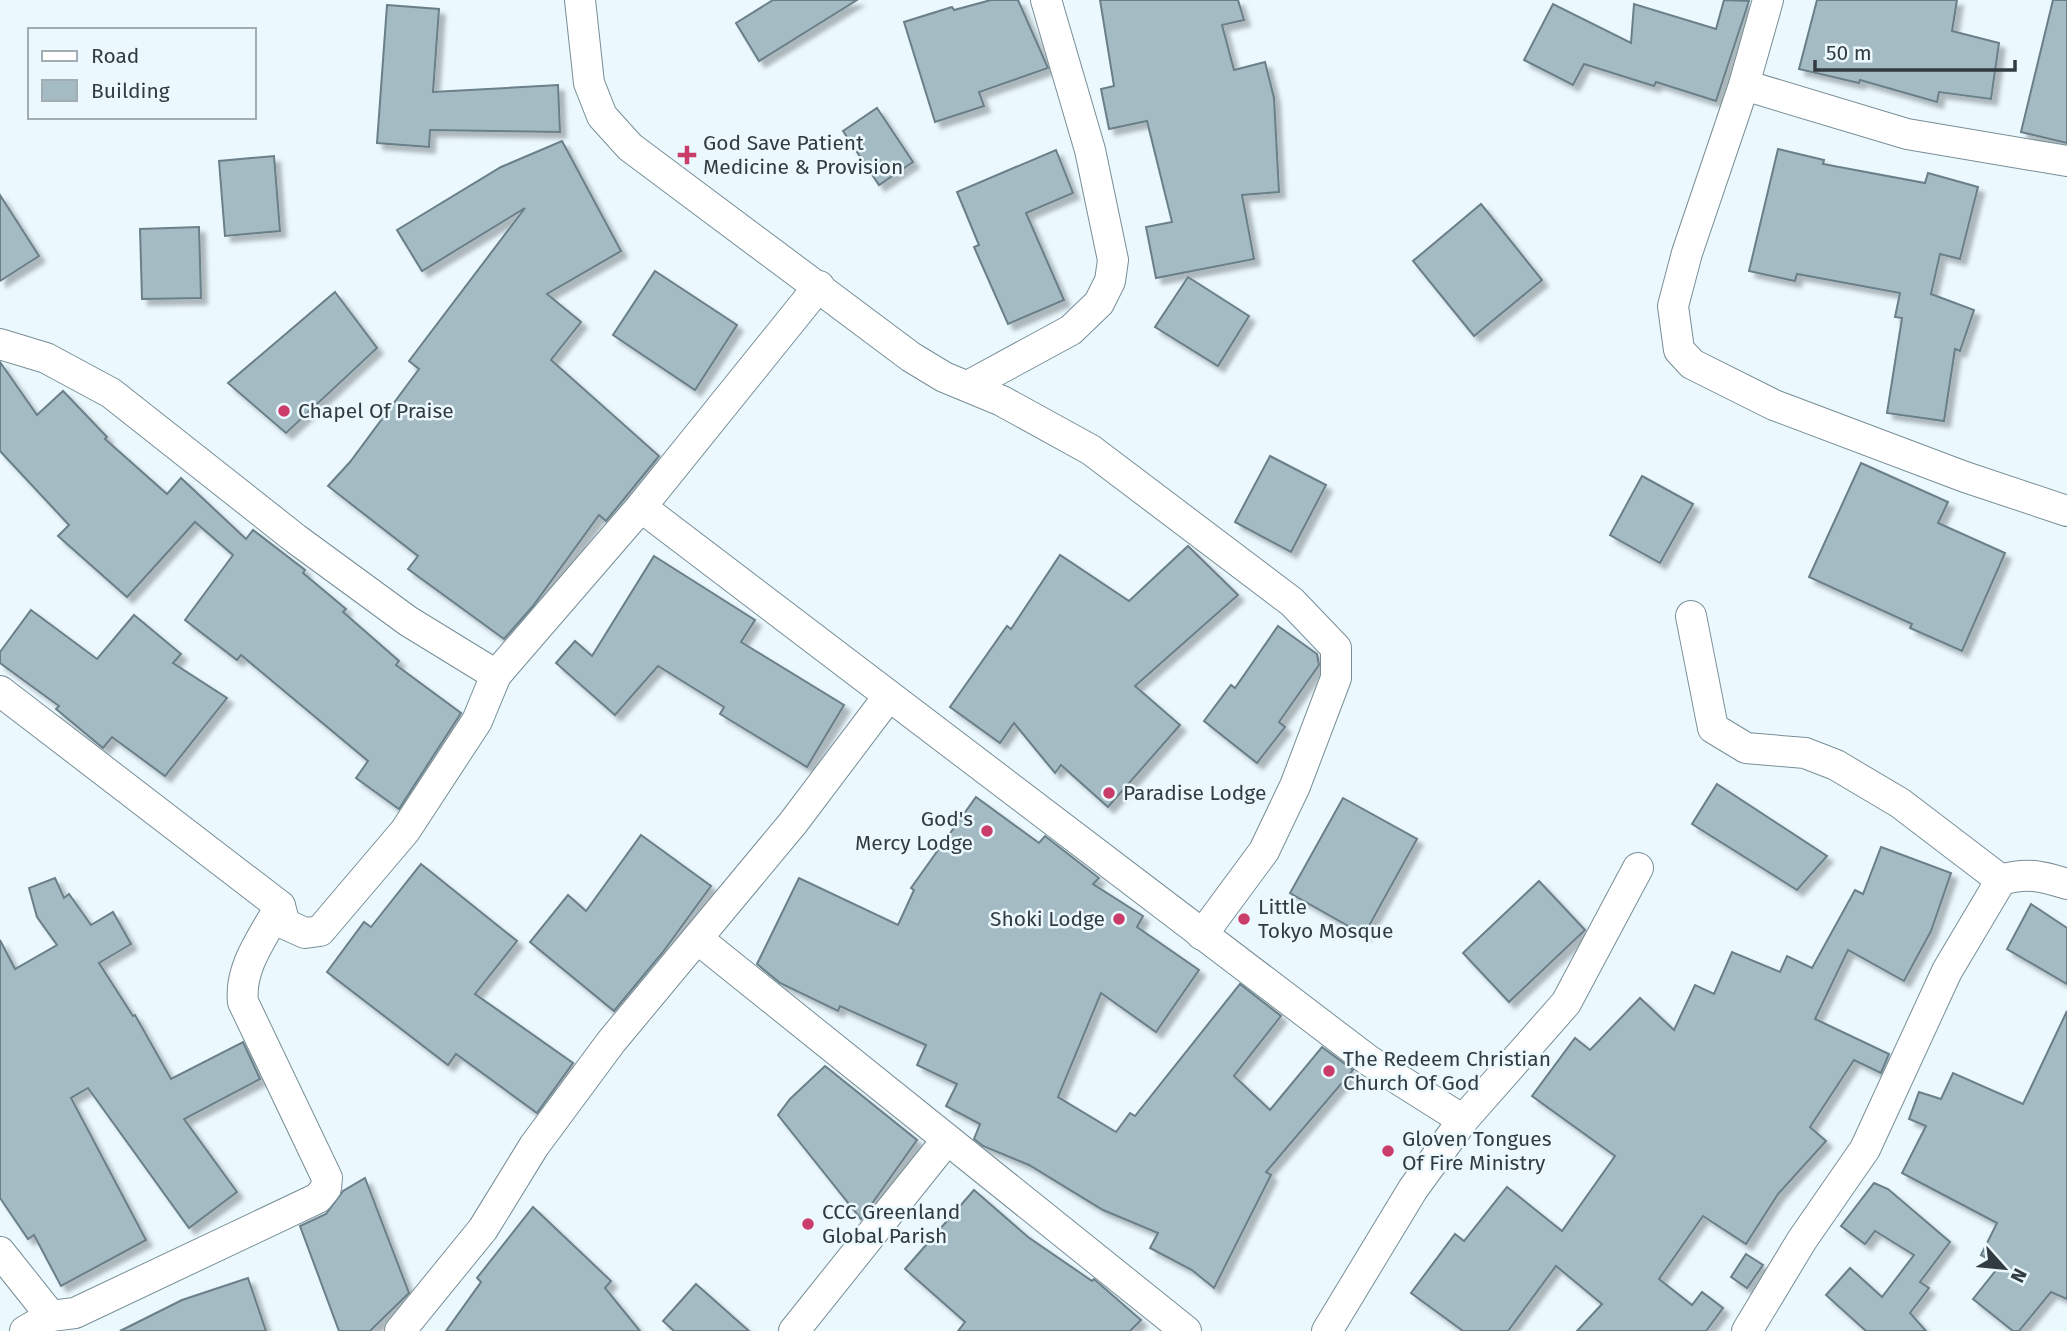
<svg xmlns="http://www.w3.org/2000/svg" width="2067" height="1331" viewBox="0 0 2067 1331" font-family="'Fira Sans',sans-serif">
<defs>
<filter id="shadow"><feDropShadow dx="6" dy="6" stdDeviation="2" flood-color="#0004"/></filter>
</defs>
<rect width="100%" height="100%" fill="#ebf9ff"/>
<g fill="#a4bbc4" stroke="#6a7f88" stroke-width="2" filter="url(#shadow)">
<polygon points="773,0 857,0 759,61 736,23"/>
<polygon points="991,0 1018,0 1048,68 979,92 984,106 935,122 904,22 952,7 954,10"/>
<polygon points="1100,0 1238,0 1244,20 1222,25 1234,70 1265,62 1274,98 1279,192 1242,195 1254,259 1156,278 1146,227 1172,222 1147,121 1109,129 1101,89 1114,86"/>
<polygon points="1724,0 1749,1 1716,101 1656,82 1654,86 1584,64 1573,85 1524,60 1553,4 1631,43 1634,4 1716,29"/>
<polygon points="1817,0 1957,0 1952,31 1999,43 1991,99 1939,92 1937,102 1860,80 1859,83 1799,69"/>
<polygon points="2053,0 2067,0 2067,143 2021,132"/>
<polygon points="387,5 439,9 433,92 558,85 560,132 430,130 429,147 377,143"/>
<polygon points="877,108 913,162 879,185 843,131"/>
<polygon points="562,141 621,251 547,294 581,322 551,360 659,456 606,521 599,515 533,606 504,639 408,569 418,556 328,486 350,462 419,369 409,361 525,208 422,271 397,230 501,167"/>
<polygon points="1778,149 1824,160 1823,164 1925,183 1928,173 1978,187 1960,259 1940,254 1931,294 1974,310 1960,351 1955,349 1944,421 1887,413 1902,318 1895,317 1900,293 1797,274 1795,281 1749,271"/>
<polygon points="1056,150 1073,193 1026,213 1064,300 1008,324 974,247 979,245 957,192"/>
<polygon points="274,156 280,231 225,236 219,161"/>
<polygon points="0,195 39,256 0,281"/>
<polygon points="1481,204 1542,280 1474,336 1413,261"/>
<polygon points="199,227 201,298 142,299 140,229"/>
<polygon points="655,271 737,325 695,390 613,335"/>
<polygon points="1188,277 1249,316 1218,366 1155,327"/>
<polygon points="335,292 377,348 286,433 228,383"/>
<polygon points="0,362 37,415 63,391 107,437 105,439 167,494 181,478 246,539 253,530 305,570 303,573 346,609 343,612 399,661 396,665 461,713 399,809 356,778 368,761 241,655 237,660 185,620 233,555 195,522 127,597 58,536 69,525 0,451"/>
<polygon points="1270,456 1326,485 1291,552 1235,522"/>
<polygon points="1861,463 1948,502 1938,523 2005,553 1962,651 1910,628 1912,624 1809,577"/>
<polygon points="1642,476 1693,504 1660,563 1610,535"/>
<polygon points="1188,546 1238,595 1135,686 1180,725 1108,807 1061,765 1055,773 1014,723 1000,743 950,707 1007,626 1011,629 1060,555 1129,601"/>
<polygon points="654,556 755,620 741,642 844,705 807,767 720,714 724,707 658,666 615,715 556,663 575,641 592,656"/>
<polygon points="31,610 97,659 134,615 181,654 173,663 227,698 165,776 112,737 103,748 56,709 59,706 0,663 0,652"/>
<polygon points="1278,626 1317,654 1319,665 1279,722 1285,727 1257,763 1204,721 1231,685 1235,688"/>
<polygon points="1717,784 1827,856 1797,890 1692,824"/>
<polygon points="976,797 1039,843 1045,836 1099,878 1093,884 1143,916 1137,927 1199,970 1156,1032 1101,993 1058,1097 1116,1132 1130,1113 1135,1116 1240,984 1281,1016 1234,1076 1270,1110 1322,1047 1353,1070 1266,1172 1271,1175 1214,1288 1192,1270 1150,1248 1158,1233 1103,1210 1029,1165 983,1146 974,1139 980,1124 946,1106 957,1084 917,1065 926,1045 840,1006 838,1011 780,983 757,964 799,878 898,925 914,890 911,888"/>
<polygon points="1343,798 1417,839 1364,935 1290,893"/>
<polygon points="641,835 711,886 663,952 614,1011 530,942 568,895 586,911"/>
<polygon points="1881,847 1951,873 1931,931 1904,981 1848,950 1815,1019 1889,1054 1881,1073 1854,1060 1810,1127 1826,1141 1778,1194 1746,1244 1703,1216 1659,1279 1692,1305 1702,1292 1723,1308 1706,1331 1577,1331 1602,1304 1556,1266 1508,1331 1463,1331 1411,1293 1455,1234 1464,1241 1507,1187 1562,1231 1615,1156 1532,1096 1575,1038 1590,1050 1640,998 1674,1030 1695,985 1714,994 1732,952 1780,972 1787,956 1812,968 1855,890 1863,894"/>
<polygon points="421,864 517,941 475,994 573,1063 537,1113 456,1054 448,1065 327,972 364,922 371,927"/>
<polygon points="55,878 64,898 69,894 91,925 113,912 131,944 99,963 133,1016 135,1015 171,1079 243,1042 260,1079 184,1119 237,1192 189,1228 88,1088 71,1098 146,1240 61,1286 34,1235 28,1239 0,1198 0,940 15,969 57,945 37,917 29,888"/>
<polygon points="1539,881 1585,930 1509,1002 1463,953"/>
<polygon points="2031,904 2067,928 2067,984 2007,949"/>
<polygon points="2067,1011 2067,1299 2051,1292 2019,1331 2013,1331 1973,1299 2000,1265 1981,1255 1997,1223 1902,1173 1926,1126 1909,1119 1919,1092 1941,1099 1953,1073 2023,1104"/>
<polygon points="825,1066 917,1140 861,1219 778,1115 790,1099"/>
<polygon points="365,1178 409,1293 370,1331 339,1331 300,1226 326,1214 343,1191"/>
<polygon points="1874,1183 1888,1189 1950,1242 1920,1282 1929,1288 1910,1313 1926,1331 1866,1331 1826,1295 1850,1268 1882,1297 1914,1255 1875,1231 1865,1244 1841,1226"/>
<polygon points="974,1190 1028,1237 1092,1281 1094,1279 1141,1320 1130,1331 958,1331 965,1322 905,1269"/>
<polygon points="533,1207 611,1281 605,1288 640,1331 446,1331 481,1282 477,1278"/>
<polygon points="1746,1254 1763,1265 1747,1288 1731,1277"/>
<polygon points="248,1278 266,1331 120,1331 182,1300"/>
<polygon points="696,1284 749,1331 674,1331 663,1321"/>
</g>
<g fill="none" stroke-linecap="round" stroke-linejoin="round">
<defs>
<g id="minor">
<polyline points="580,0 589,83 602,116 630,147 911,357 944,377 1002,401 1091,450 1292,602 1336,648 1336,678 1295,786 1264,851 1202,935"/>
<polyline points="1768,0 1744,85 1687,253 1673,306 1679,350 1692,364 1774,405 1965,477 2067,511"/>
<polyline points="1744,85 1907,134 2067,161"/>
<polyline points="0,344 46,358 111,393 296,539 408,621 496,675"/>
<polyline points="968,386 1071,330 1099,303 1110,281 1113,260 1090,150 1046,0"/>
<polyline points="641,507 1368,1060 1463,1120"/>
<polyline points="1691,616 1713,728 1746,748 1805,753 1836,765 1900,803 2001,880"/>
<polyline points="0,691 280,906 285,924 305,933 320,931 405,831 477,721 496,675 641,507 819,286"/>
<polyline points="699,940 1186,1331"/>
<polyline points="0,1252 51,1316"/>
<path d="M25 1331 51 1316 75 1313 318 1198 326 1188 327 1178 243 1002C239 967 264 936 280 906"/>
<polyline points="400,1331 483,1229 534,1146 611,1042 793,823 888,697"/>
<polyline points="794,1331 946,1141"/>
<polyline points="1327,1331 1413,1189 1463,1120 1566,1003 1638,868"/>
<path d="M1747 1331 1802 1240 1865 1149 1947 971 2001 880C2026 872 2042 876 2067 884"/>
</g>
</defs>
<use href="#minor" stroke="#788e97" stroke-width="32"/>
<use href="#minor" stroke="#fff" stroke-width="30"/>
</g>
<g fill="#ca3c69" stroke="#ebf9ff" stroke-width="2.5">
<path d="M683.5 144.5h7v7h7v7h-7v7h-7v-7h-7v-7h7z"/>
<circle cx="284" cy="411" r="7"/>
<circle cx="1109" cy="793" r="7"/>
<circle cx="987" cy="831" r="7"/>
<circle cx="1119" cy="919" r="7"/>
<circle cx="1244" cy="919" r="7"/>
<circle cx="1329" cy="1071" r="7"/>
<circle cx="1388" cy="1151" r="7"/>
<circle cx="808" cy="1224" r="7"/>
</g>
<g text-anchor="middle" stroke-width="5" stroke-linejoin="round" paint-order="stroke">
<g font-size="21" fill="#323b3f" stroke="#ebf9ff" text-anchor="start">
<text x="703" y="150">God Save Patient<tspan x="703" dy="24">Medicine &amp; Provision</tspan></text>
<text x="298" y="418">Chapel Of Praise</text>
<text x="1123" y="800">Paradise Lodge</text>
<text x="973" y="826" text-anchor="end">God's<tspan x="973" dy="24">Mercy Lodge</tspan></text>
<text x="1258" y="914">Little<tspan x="1258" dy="24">Tokyo Mosque</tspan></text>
<text x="1105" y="926" text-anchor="end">Shoki Lodge</text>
<text x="1343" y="1066">The Redeem Christian<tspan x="1343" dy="24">Church Of God</tspan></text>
<text x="1402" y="1146">Gloven Tongues<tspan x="1402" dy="24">Of Fire Ministry</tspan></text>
<text x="822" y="1219">CCC Greenland<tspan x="822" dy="24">Global Parish</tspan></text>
</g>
</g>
<rect x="28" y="28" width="228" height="91" fill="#ebf9ff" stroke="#a1adb2" stroke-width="2"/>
<rect x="42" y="51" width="35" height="10" fill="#ffffff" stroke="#a1adb2" stroke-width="2"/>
<text x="91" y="63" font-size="21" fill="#323b3f">Road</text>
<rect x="42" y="80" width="35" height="21" fill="#a4bbc4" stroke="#a1adb2" stroke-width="2"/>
<text x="91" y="98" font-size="21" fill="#323b3f">Building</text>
<g transform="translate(2004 1268) rotate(117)" stroke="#ebf9ff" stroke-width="5" paint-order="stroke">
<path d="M0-5L12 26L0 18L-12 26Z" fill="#323b3f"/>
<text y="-10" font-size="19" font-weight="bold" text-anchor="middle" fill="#323b3f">N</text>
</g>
<path d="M1815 60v10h200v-10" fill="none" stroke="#323b3f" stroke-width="3.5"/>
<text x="1826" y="60" font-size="21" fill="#323b3f" stroke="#ebf9ff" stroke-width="5" paint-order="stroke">50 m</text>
</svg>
